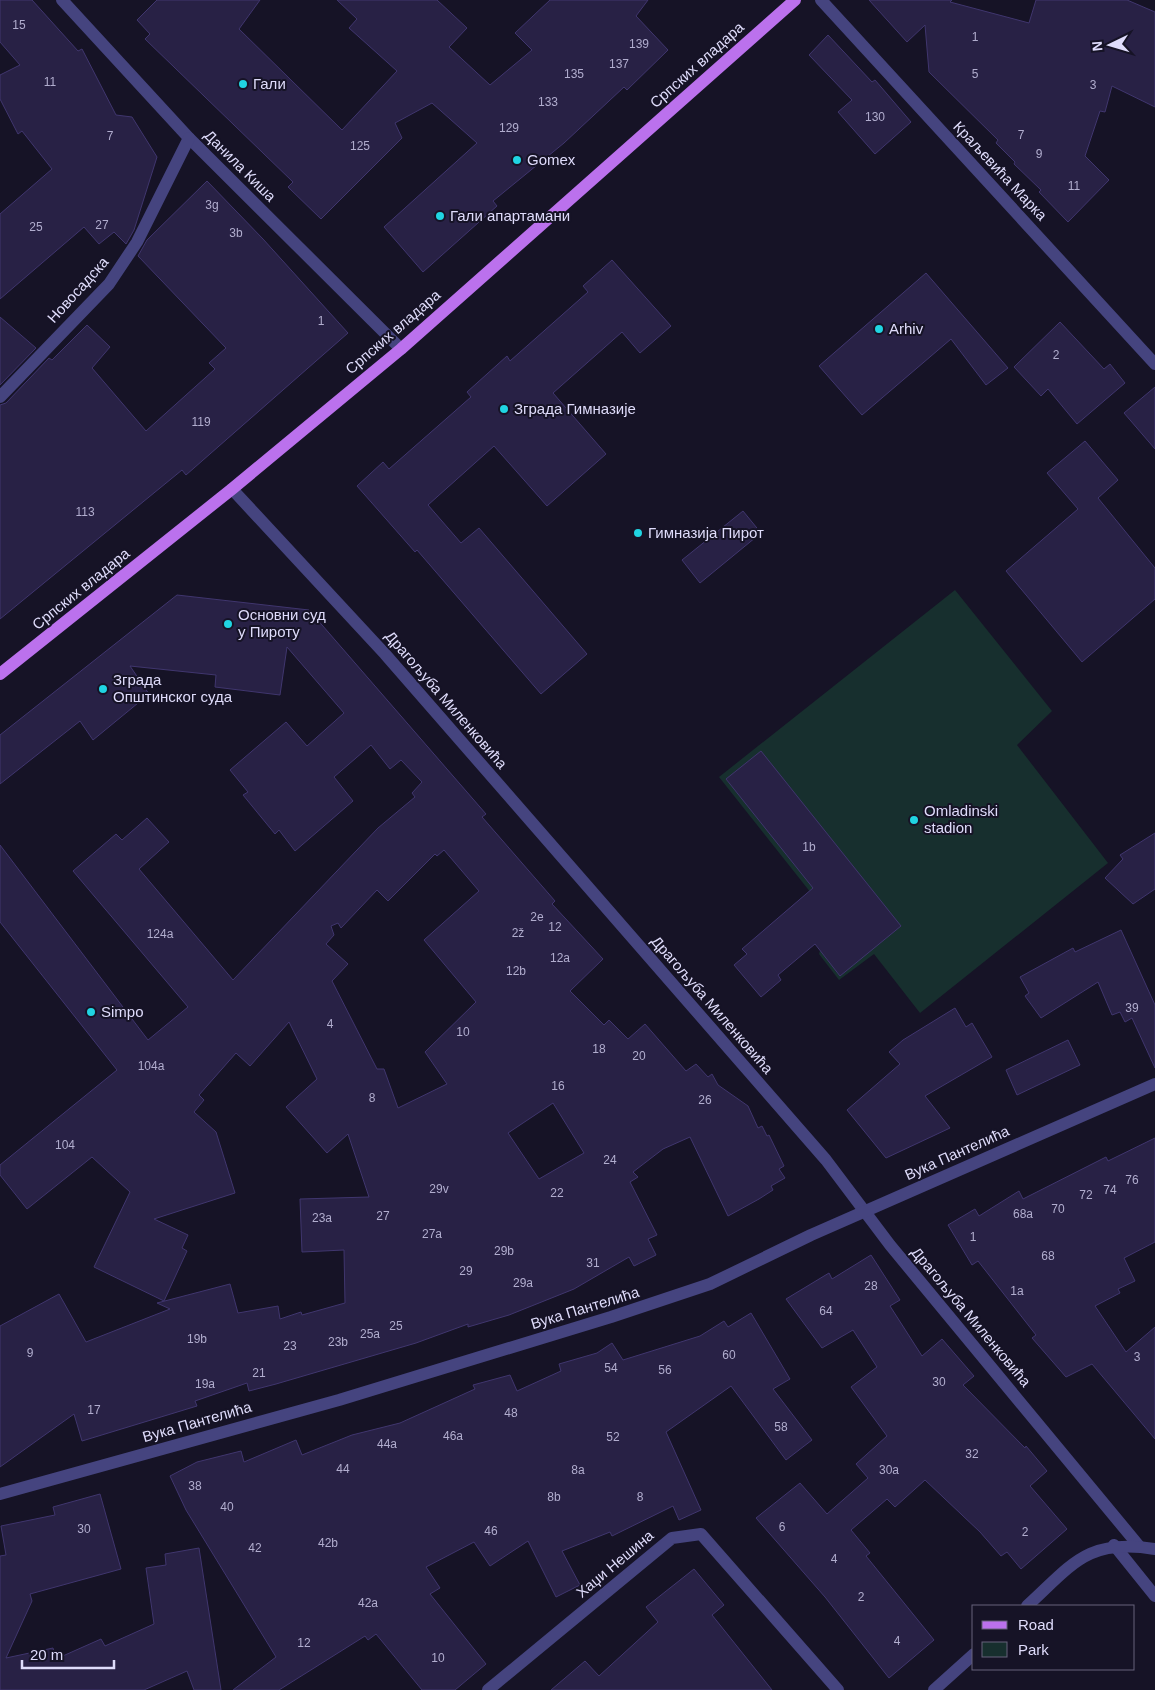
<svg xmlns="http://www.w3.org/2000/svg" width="1155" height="1690" viewBox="0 0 1155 1690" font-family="Arial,sans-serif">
<rect width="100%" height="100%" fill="#161326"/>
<polygon fill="#172f2e" points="955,590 1052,711 1017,745 1108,863 920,1013 874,954 839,980 819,954 830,917 719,777"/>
<g fill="#282145" stroke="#40366e" fill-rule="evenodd">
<polygon points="0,0 32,0 78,51 82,49 116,115 132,117 157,157 134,230 126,244 114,232 99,244 84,227 0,299 0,214 52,169 22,131 18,134 0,99 0,75 20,65 0,42"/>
<polygon points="157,0 260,0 239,29 342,130 397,71 349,28 357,19 337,0 437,0 467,28 449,47 490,85 532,50 515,33 550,0 648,0 636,16 668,50 627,90 624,87 564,143 493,201 497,206 423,272 384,227 477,143 432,103 395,123 402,138 321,219 288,187 293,182 145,39 150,34 137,20"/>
<polygon points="869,0 952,0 950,2 1029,23 1036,0 1127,0 1155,12 1155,107 1112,86 1105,112 1100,111 1085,156 1109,180 1068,222 1039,192 1041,190 1014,164 1015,162 996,143 998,140 929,72 925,25 907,42"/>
<polygon points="828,35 872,82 875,80 911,122 875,154 838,112 852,100 809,55"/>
<polygon points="207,181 263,239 348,333 186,475 182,470 0,619 0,405 6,403 49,358 52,360 87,325 110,347 92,368 146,431 215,369 209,363 226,348 138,256 147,240"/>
<polygon points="612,260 671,326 640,353 622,332 553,393 606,454 547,506 494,446 428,505 461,543 479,528 587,654 541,694 417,550 415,552 357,486 383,462 389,469 471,397 467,392 507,356 510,361 588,292 583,286"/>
<polygon points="926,273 1008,368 986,385 951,339 862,415 819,366"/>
<polygon points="0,317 36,348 0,385"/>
<polygon points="1060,322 1104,369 1110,364 1125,383 1077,424 1048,389 1041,396 1014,367"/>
<polygon points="1155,387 1155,449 1124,413"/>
<polygon points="1085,441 1118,480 1098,498 1155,568 1155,599 1082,662 1006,571 1078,509 1047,473"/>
<polygon points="743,511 761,533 700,583 682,560"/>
<path d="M177 595 309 610 486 814 482 817 555 901 552 904 603 959 570 991 604 1025 609 1020 628 1039 645 1024 686 1071 696 1064 708 1077 712 1074 718 1085 748 1106 758 1128 762 1126 767 1136 769 1135 784 1166 779 1169 785 1178 771 1186 773 1190 759 1199 728 1216 690 1137 663 1149 633 1172 638 1177 630 1182 657 1235 648 1239 656 1255 634 1266 629 1257 574 1289 509 1315 468 1327V1324L416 1343 276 1384 249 1391 247 1383 195 1401 197 1406 82 1441 74 1414 0 1467V1326L59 1294 86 1342 170 1309 157 1303 230 1284 238 1313 278 1306 280 1319 301 1312 302 1315 345 1303 344 1250 302 1252 300 1199 369 1197 348 1134 327 1153 286 1107 317 1079 289 1022 250 1066 236 1053 199 1095 204 1100 194 1112 216 1132 235 1193 154 1219 188 1235 182 1248 187 1251 164 1301 94 1267 130 1192 92 1157 27 1209 0 1175V1165L117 1070 0 922V845L148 1040 188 1007 73 871 116 834 122 840 147 818 169 842 139 869 233 980 378 828 415 797 412 793 422 782 401 760 390 769 371 745 334 777 353 801 295 851 279 830 275 834 243 795 248 792 230 770 286 722 307 746 344 713 287 647 280 695 215 687 216 675 130 666 149 694 93 740 80 721 0 784V735ZM444 850 479 891 424 940 476 1002 425 1052 447 1084 398 1108 384 1069H377L332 981 348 964 326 944 334 935 331 926 338 923 341 928 377 890 388 901 435 854 437 856ZM553 1103 584 1153 539 1179 508 1133Z"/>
<polygon points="761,751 901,926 840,976 815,944 778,975 781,980 761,997 734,965 747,954 742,949 813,888 726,779"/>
<polygon points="1155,833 1155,889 1133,904 1105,878 1123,859 1120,855"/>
<polygon points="1121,930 1155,1005 1155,1068 1132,1018 1125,1022 1120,1012 1112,1015 1098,982 1041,1018 1025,996 1029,993 1020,977 1073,948 1075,952"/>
<polygon points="955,1008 966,1027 972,1023 992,1057 925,1096 950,1128 886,1158 847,1110 900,1064 889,1052 903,1040"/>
<polygon points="1068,1040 1080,1065 1017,1095 1006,1070"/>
<polygon points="1155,1138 1155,1242 1124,1258 1135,1281 1118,1289 1120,1293 1095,1306 1126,1352 1155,1327 1155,1439 1092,1364 1066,1377 1032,1338 1036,1335 978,1261 972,1265 948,1225 975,1209 979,1216 1019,1191 1023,1199 1106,1157 1108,1161"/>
<polygon points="871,1255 900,1300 890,1306 922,1356 942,1339 974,1376 963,1385 1025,1448 1026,1446 1047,1471 1030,1486 1067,1529 1021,1569 1007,1552 1001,1556 980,1532 925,1480 895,1507 887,1499 851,1530 870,1553 866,1556 934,1640 889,1678 825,1597 756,1518 800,1483 827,1514 868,1478 856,1464 887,1436 851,1387 877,1367 853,1330 822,1348 786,1299 829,1273 832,1279"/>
<polygon points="751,1313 790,1379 773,1389 812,1440 786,1460 731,1386 666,1432 701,1510 679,1520 673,1506 612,1536 610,1532 562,1551 580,1585 556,1597 528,1541 490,1566 474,1542 426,1567 440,1588 430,1594 486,1664 455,1690 422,1690 376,1634 368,1640 365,1636 279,1690 233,1690 276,1657 186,1510 170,1476 197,1462 241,1451 244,1462 296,1440 302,1455 352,1435 400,1423 475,1389 473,1385 510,1375 517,1391 561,1371 559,1364 597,1353 612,1343 623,1360 700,1336 724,1321 728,1327"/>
<polygon points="100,1494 121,1569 30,1594 32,1601 6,1658 53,1648 56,1659 101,1639 105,1646 154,1624 146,1568 166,1565 165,1554 199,1548 221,1690 194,1690 187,1671 144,1690 0,1690 0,1556 6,1555 1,1526 55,1515 53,1507"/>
<polygon points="694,1569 724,1605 712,1615 772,1690 551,1690 585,1661 599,1676 658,1622 646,1607"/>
</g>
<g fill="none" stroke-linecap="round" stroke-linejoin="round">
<g stroke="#45447f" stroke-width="12">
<polyline points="62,0 189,138 401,349"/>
<polyline points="821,0 1155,364"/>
<polyline points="0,397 109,284 137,242 189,138"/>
<polyline points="232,489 385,654 826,1160 890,1245 1139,1546"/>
<polyline points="0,1494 339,1400 611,1317 710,1284 811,1235 1155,1084"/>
<polyline points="1114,1545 1155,1596"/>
<path d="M1027 1606C1073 1564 1087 1538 1155 1549"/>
<polyline points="488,1690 672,1538 701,1534 838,1690"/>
<polyline points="934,1690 974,1654"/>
</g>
<polyline stroke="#bb71ed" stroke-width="12" points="0,674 232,489 401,349 795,0"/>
</g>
<g fill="#20d4e2" stroke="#161326" stroke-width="2">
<circle cx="243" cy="84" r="5"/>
<circle cx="517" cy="160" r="5"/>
<circle cx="440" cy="216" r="5"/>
<circle cx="879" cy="329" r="5"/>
<circle cx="504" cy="409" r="5"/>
<circle cx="638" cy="533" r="5"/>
<circle cx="228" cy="624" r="5"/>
<circle cx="103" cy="689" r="5"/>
<circle cx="914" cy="820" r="5"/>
<circle cx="91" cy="1012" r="5"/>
</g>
<g text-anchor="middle" stroke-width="4" stroke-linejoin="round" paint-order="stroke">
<g font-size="12" fill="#b1adce">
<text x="19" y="29">15</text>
<text x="975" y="41">1</text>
<text x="639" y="48">139</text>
<text x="619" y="68">137</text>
<text x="574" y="78">135</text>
<text x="975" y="78">5</text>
<text x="50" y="86">11</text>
<text x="1093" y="89">3</text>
<text x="548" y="106">133</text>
<text x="875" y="121">130</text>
<text x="509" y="132">129</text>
<text x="1021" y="139">7</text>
<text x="110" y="140">7</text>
<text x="360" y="150">125</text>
<text x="1039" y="158">9</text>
<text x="1074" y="190">11</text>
<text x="212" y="209">3g</text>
<text x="102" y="229">27</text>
<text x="36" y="231">25</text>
<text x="236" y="237">3b</text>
<text x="321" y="325">1</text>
<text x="1056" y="359">2</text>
<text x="201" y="426">119</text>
<text x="85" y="516">113</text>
<text x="809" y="851">1b</text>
<text x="537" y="921">2e</text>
<text x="555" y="931">12</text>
<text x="518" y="937">2ž</text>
<text x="160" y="938">124a</text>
<text x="560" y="962">12a</text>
<text x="516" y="975">12b</text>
<text x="1132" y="1012">39</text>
<text x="330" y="1028">4</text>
<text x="463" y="1036">10</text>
<text x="599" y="1053">18</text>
<text x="639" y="1060">20</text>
<text x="151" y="1070">104a</text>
<text x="558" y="1090">16</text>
<text x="372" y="1102">8</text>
<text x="705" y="1104">26</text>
<text x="65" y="1149">104</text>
<text x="610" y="1164">24</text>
<text x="1132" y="1184">76</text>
<text x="439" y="1193">29v</text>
<text x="1110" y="1194">74</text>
<text x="557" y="1197">22</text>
<text x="1086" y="1199">72</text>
<text x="1058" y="1213">70</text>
<text x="1023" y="1218">68a</text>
<text x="383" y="1220">27</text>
<text x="322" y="1222">23a</text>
<text x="432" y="1238">27a</text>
<text x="973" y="1241">1</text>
<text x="504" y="1255">29b</text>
<text x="1048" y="1260">68</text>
<text x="593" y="1267">31</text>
<text x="466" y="1275">29</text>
<text x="523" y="1287">29a</text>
<text x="871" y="1290">28</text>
<text x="1017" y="1295">1a</text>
<text x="826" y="1315">64</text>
<text x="396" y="1330">25</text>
<text x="370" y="1338">25a</text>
<text x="197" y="1343">19b</text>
<text x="338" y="1346">23b</text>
<text x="290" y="1350">23</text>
<text x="30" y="1357">9</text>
<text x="729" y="1359">60</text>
<text x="1137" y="1361">3</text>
<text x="611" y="1372">54</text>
<text x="665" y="1374">56</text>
<text x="259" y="1377">21</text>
<text x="939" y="1386">30</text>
<text x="205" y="1388">19a</text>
<text x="94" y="1414">17</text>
<text x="511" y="1417">48</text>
<text x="781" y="1431">58</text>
<text x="453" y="1440">46a</text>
<text x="613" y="1441">52</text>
<text x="387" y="1448">44a</text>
<text x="972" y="1458">32</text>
<text x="343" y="1473">44</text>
<text x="578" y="1474">8a</text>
<text x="889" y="1474">30a</text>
<text x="195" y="1490">38</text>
<text x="554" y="1501">8b</text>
<text x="640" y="1501">8</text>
<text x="227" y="1511">40</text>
<text x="782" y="1531">6</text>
<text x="84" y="1533">30</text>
<text x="491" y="1535">46</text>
<text x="1025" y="1536">2</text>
<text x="328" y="1547">42b</text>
<text x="255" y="1552">42</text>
<text x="834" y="1563">4</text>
<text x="861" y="1601">2</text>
<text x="368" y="1607">42a</text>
<text x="897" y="1645">4</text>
<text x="304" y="1647">12</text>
<text x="438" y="1662">10</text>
</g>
<g font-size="15" fill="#dfdcfb" stroke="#161326">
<text transform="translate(697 65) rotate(-42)" y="5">Српских владара</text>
<text transform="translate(240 166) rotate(45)" y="5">Данила Киша</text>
<text transform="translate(1000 171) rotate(47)" y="5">Краљевића Марка</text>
<text transform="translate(78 290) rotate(-48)" y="5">Новосадска</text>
<text transform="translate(393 332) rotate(-41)" y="5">Српских владара</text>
<text transform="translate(81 589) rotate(-39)" y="5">Српских владара</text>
<text transform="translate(446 700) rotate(49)" y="5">Драгољуба Миленковића</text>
<text transform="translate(712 1005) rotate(49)" y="5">Драгољуба Миленковића</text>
<text transform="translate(957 1153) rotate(-24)" y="5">Вука Пантелића</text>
<text transform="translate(585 1308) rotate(-17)" y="5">Вука Пантелића</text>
<text transform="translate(971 1317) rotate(50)" y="5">Драгољуба Миленковића</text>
<text transform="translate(197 1422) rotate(-16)" y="5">Вука Пантелића</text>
<text transform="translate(615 1564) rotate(-40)" y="5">Хаџи Нешина</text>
</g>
<g font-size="15" fill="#dfdcfb" stroke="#161326" text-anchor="start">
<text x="253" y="89">Гали</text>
<text x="527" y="165">Gomex</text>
<text x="450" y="221">Гали апартамани</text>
<text x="889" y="334">Arhiv</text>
<text x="514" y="414">Зграда Гимназије</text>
<text x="648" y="538">Гимназија Пирот</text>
<text x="238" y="620">Основни суд<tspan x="238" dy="17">у Пироту</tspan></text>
<text x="113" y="685">Зграда<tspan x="113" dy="17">Општинског суда</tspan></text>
<text x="924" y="816">Omladinski<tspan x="924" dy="17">stadion</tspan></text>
<text x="101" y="1017">Simpo</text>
</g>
</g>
<rect x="972" y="1605" width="162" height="65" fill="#161326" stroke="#66637b"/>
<rect x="982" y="1621" width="25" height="8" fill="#bb71ed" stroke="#66637b"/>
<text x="1018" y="1630" font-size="15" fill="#dfdcfb">Road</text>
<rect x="982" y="1642" width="25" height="15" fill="#172f2e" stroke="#66637b"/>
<text x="1018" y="1655" font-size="15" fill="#dfdcfb">Park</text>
<g transform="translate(1110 45) rotate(265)" stroke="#161326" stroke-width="4" paint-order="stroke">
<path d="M0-4L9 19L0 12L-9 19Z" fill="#dfdcfb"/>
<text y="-8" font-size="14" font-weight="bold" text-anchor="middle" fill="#dfdcfb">N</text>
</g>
<path d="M22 1660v8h92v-8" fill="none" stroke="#dfdcfb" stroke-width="2.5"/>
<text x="30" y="1660" font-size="15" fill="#dfdcfb" stroke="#161326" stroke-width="4" paint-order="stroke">20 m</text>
</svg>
